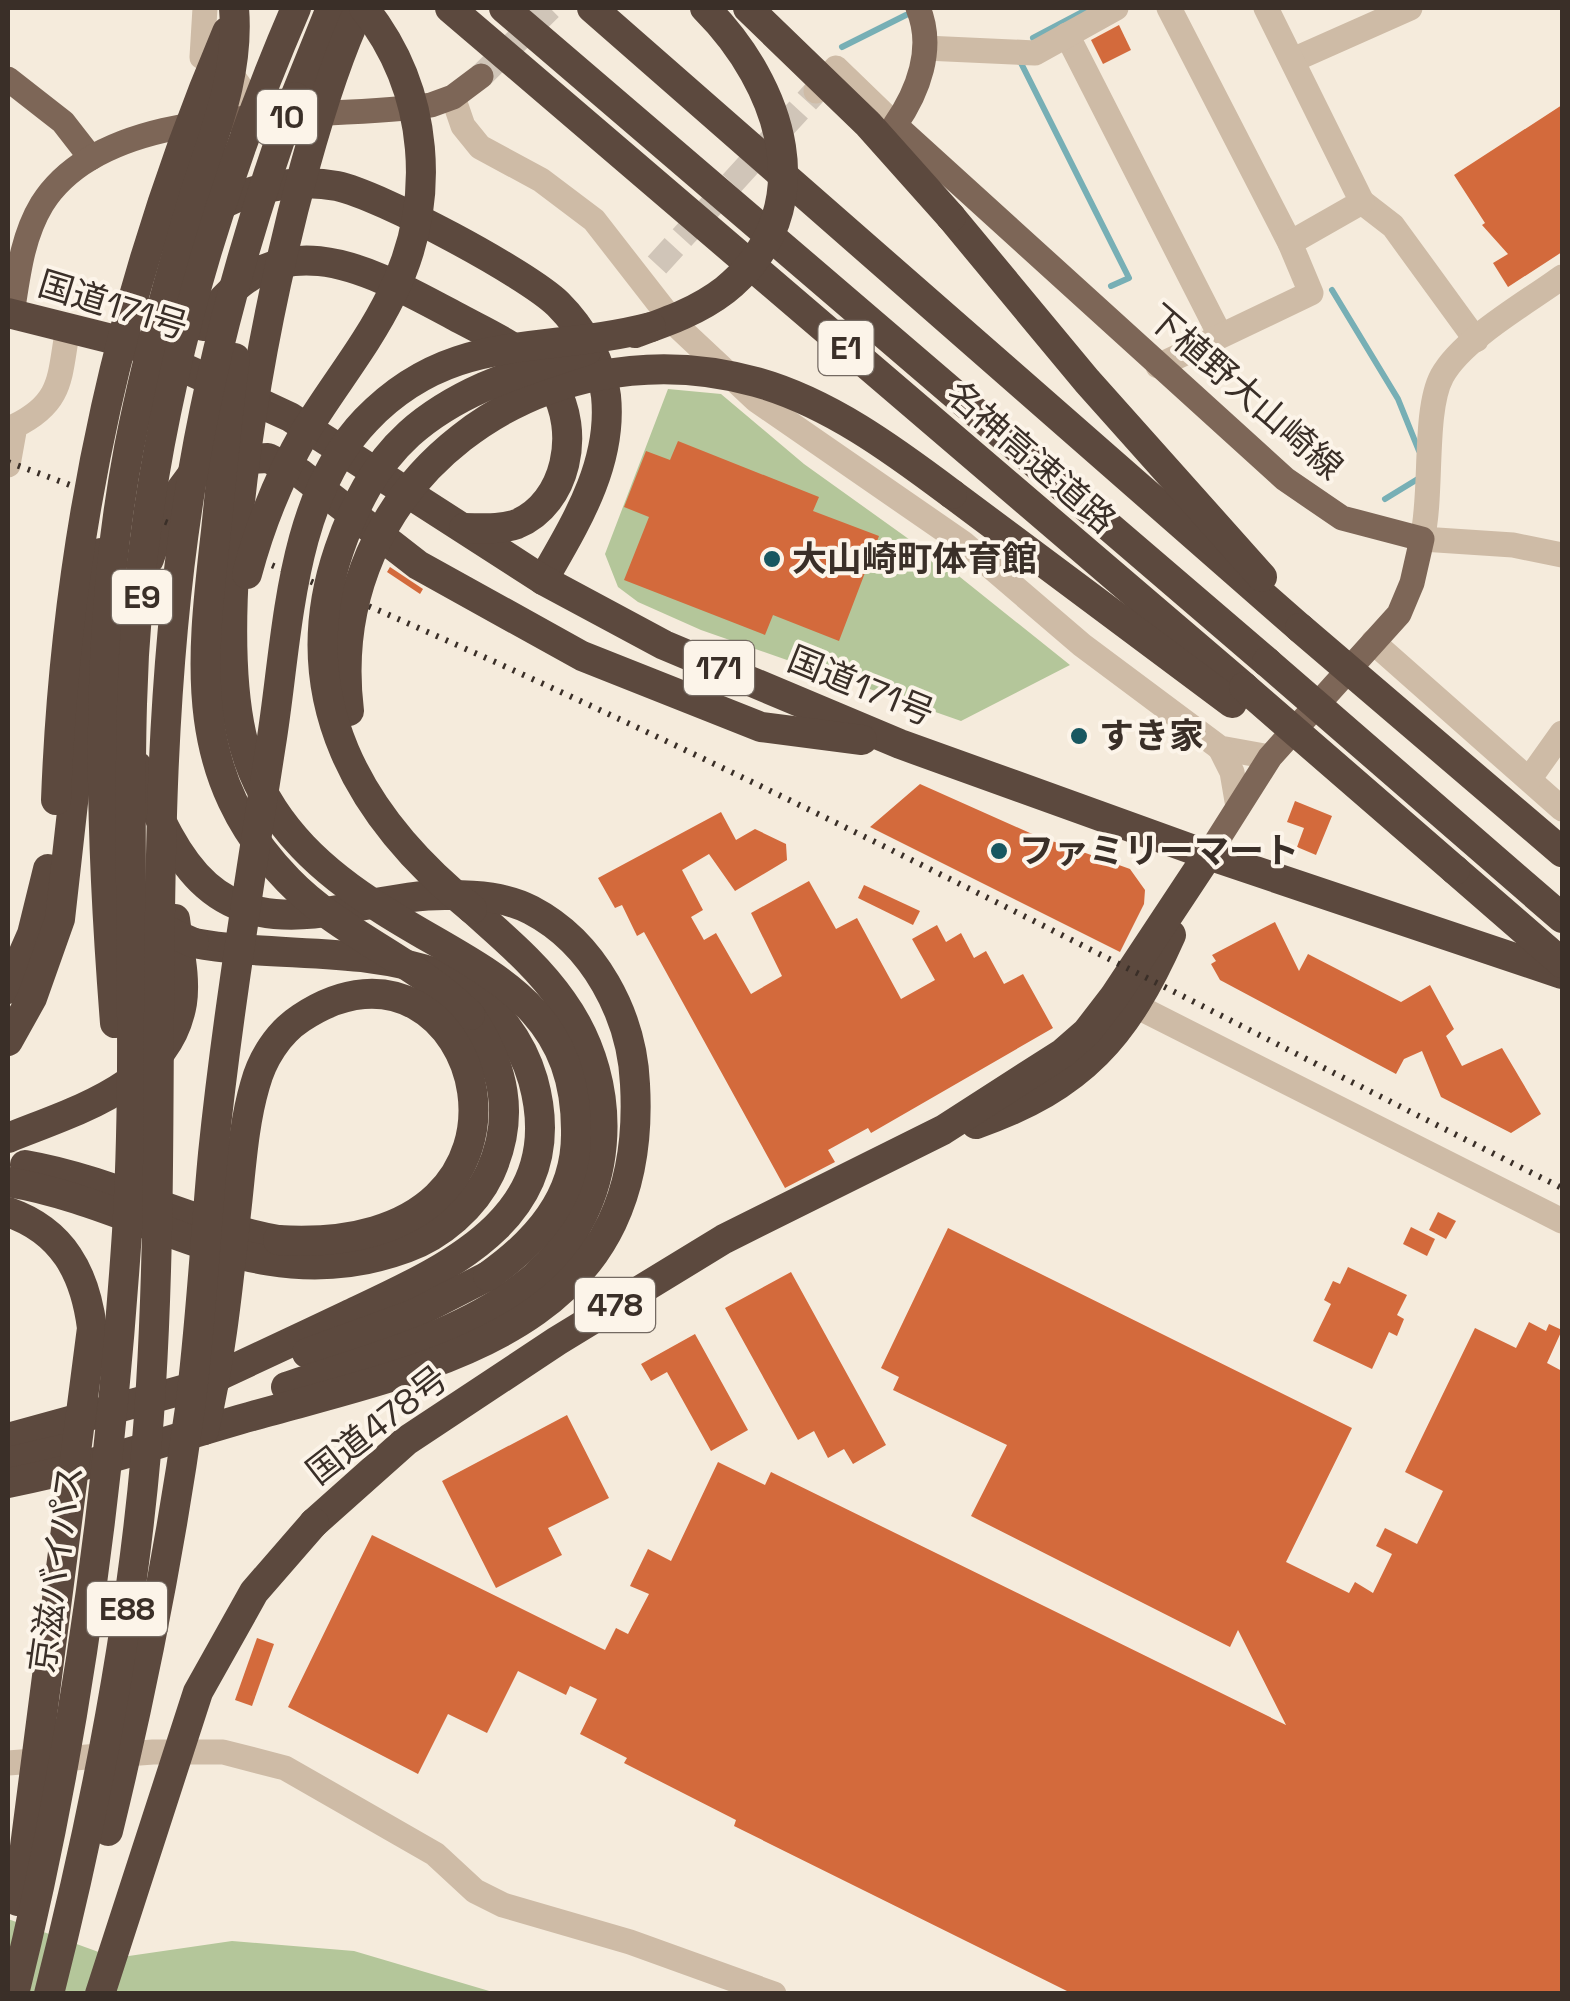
<svg xmlns="http://www.w3.org/2000/svg" width="1570" height="2001" viewBox="0 0 1570 2001" font-family="'Space Grotesk','Noto Sans JP',sans-serif">
<rect width="100%" height="100%" fill="#f5ebdc"/>
<g fill="#b4c69a">
<polygon points="668,389 721,394 804,464 945,565 1070,665 961,721 701,630 638,602 618,587 605,554"/>
<polygon points="8,1919 115,1958 232,1941 354,1951 496,1993 8,1993"/>
</g>
<g fill="none" stroke-linecap="round" stroke-linejoin="round">
<g stroke="#77afb5" stroke-width="6">
<polyline points="1033,38 1090,8"/>
<polyline points="842,47 906,15"/>
<polyline points="1020,61 1129,278 1111,286"/>
<polyline points="1332,290 1398,399 1419,451"/>
<polyline points="1385,499 1421,477"/>
</g>
</g>
<g fill="#d36a3c">
<polygon points="1119,25 1131,50 1103,64 1091,40"/>
<polygon points="1562,105 1562,252 1508,287 1493,263 1508,254 1482,225 1485,223 1454,175"/>
<polygon points="678,441 819,497 813,511 879,536 839,641 773,615 765,635 624,580 649,517 624,507 646,451 670,460"/>
<polygon points="390,567 423,589 420,594 387,572"/>
<polygon points="920,784 1030,833 1130,869 1145,890 1144,904 1120,952 870,827"/>
<polygon points="1295,801 1332,816 1316,855 1297,847 1304,828 1287,822"/>
<polygon points="721,812 736,840 755,829 786,844 787,860 735,891 709,854 682,870 703,910 691,917 704,940 716,933 751,994 782,976 751,913 809,881 836,929 857,918 901,999 935,980 912,939 937,925 946,942 961,933 974,958 986,951 1004,984 1023,974 1053,1028 871,1133 868,1128 828,1150 835,1162 785,1188 644,932 637,936 622,905 615,908 598,878"/>
<polygon points="864,885 920,911 913,925 858,898"/>
<polygon points="1275,922 1299,971 1308,954 1401,1002 1430,985 1454,1029 1446,1036 1462,1066 1502,1048 1541,1114 1511,1133 1441,1097 1422,1051 1404,1059 1396,1074 1220,980 1211,964 1216,961 1212,955"/>
<polygon points="1438,1212 1456,1221 1446,1239 1429,1230"/>
<polygon points="1411,1227 1435,1239 1427,1256 1403,1244"/>
<polygon points="948,1228 1352,1428 1286,1562 1349,1593 1355,1582 1373,1593 1392,1554 1376,1546 1385,1528 1417,1544 1443,1491 1405,1472 1475,1328 1516,1348 1529,1322 1546,1331 1549,1324 1562,1330 1547,1363 1562,1371 1562,1994 1073,1994 734,1826 736,1820 624,1763 627,1758 580,1734 597,1699 570,1686 566,1695 518,1671 487,1733 448,1714 418,1774 288,1707 372,1535 605,1650 616,1628 628,1634 649,1594 630,1586 648,1549 671,1561 718,1462 765,1485 771,1472 1286,1725 1238,1630 1230,1647 971,1516 1007,1445 893,1390 899,1377 881,1368"/>
<polygon points="1348,1267 1407,1295 1397,1315 1404,1319 1397,1336 1389,1332 1372,1369 1313,1341 1331,1304 1324,1300 1333,1281 1340,1284"/>
<polygon points="791,1272 886,1445 853,1464 844,1449 828,1458 814,1431 798,1440 725,1308"/>
<polygon points="695,1334 748,1430 711,1451 667,1372 651,1381 641,1364"/>
<polygon points="567,1415 609,1498 548,1528 562,1555 496,1588 442,1481"/>
<polygon points="257,1638 274,1644 252,1706 235,1700"/>
</g>
<g fill="none" stroke-linecap="round" stroke-linejoin="round">
<polyline stroke="#d0c5b8" stroke-width="25" stroke-dasharray="25 12" stroke-linecap="butt" points="657,265 816,91"/>
<polyline stroke="#d0c5b8" stroke-width="25" stroke-dasharray="25 12" stroke-linecap="butt" points="481,76 550,8"/>
<g stroke="#cebba6" stroke-width="25">
<path d="M205 8 202 57C234 74 245 84 251 120"/>
<polyline points="1169,8 1290,243"/>
<polyline points="1067,35 1220,335"/>
<polyline points="925,48 1035,53 1116,8"/>
<polyline points="1293,60 1410,8"/>
<polyline points="816,91 836,68 895,125"/>
<polyline points="453,97 463,126 480,147 541,180 594,220 675,324 756,400 963,543 1082,645 1220,748 1270,757"/>
<polyline points="1362,202 1393,226 1476,340"/>
<path d="M1562 277C1528 302 1462 339 1442 376 1423 411 1433 495 1422 539L1513 545 1562 555"/>
<polyline points="1158,366 1311,293 1290,243 1362,202 1266,8"/>
<path d="M8 465 15 426C64 402 59 376 68 328"/>
<polyline points="1373,642 1562,809"/>
<polyline points="1220,748 1232,772 1238,807"/>
<polyline points="1530,778 1562,733"/>
<polyline points="1136,1006 1562,1221"/>
<polyline points="8,1763 153,1752 223,1752 285,1768 435,1854 475,1891 503,1905 630,1942 774,1994"/>
</g>
<g stroke="#7d6657" stroke-width="25">
<path d="M918 8C935 48 918 92 895 125L1285 479 1342 518 1422 539 1412 583 1399 614 1270 757 1208 855"/>
<polyline points="8,79 63,122 91,158"/>
<path d="M12 314C18 276 22 237 42 204 110 96 319 123 431 105L453 97 481 76"/>
</g>
<g stroke="#5c493e" stroke-width="30">
<polyline points="450,8 1244,687"/>
<polyline points="504,8 1267,662"/>
<polyline points="592,8 1300,628"/>
<polyline points="295,97 331,8"/>
<path d="M207 215C240 188 296 178 337 186 380 195 526 273 558 304 582 328 602 362 606 396 613 464 575 524 543 580"/>
<polyline points="951,217 1087,381 1262,577"/>
<polyline points="8,313 132,344 290,417 543,580 664,645 900,744 1208,855 1562,974"/>
<path d="M203 326C274 216 364 267 455 316 490 335 531 351 553 386 581 431 567 503 517 524 500 530 481 528 464 528"/>
<polyline points="952,494 1232,703"/>
<polyline points="149,559 166,510 194,472 215,461 268,458 301,474 418,565 582,656 761,727 862,740"/>
<polyline points="1455,870 1562,963"/>
<path d="M194 943C274 958 365 946 441 975 486 993 520 1035 533 1080 571 1216 448 1268 348 1315 298 1339 248 1362 197 1386"/>
<polyline points="8,989 32,934 48,869"/>
<polyline points="8,1041 32,998 60,919 101,553"/>
<path d="M976 1124C1082 1087 1126 1036 1171 935"/>
<path d="M8 1138C74 1111 168 1086 182 1003 186 976 178 946 175 919"/>
<path d="M25 1165C112 1180 191 1224 278 1240"/>
<path d="M8 1182C147 1205 258 1303 406 1248 441 1235 474 1207 490 1173 516 1116 504 1066 470 1015"/>
<polyline points="307,1353 414,1314 488,1276"/>
<path d="M286 1387C368 1359 468 1335 535 1277 616 1206 623 1086 562 1001 537 965 504 938 472 909"/>
<polyline points="8,1438 215,1381"/>
<polyline points="8,1462 68,1448"/>
<path d="M8 1483C91 1467 174 1438 256 1415 439 1364 649 1328 635 1084 632 1015 594 943 531 910 506 897 477 895 450 895 411 894 376 904 338 910 213 933 179 869 137 766"/>
<polyline points="314,1523 406,1441 557,1341 724,1239 943,1130 1063,1053 1087,1032 1114,997 1208,855"/>
</g>
<path stroke="#3a2f28" stroke-width="6" stroke-dasharray="2.5 8" stroke-linecap="butt" d="M8 462C545 658 1052 933 1562 1188"/>
<g stroke="#5c493e" stroke-width="30">
<path d="M360 8C289 157 193 607 249 761 273 828 324 873 383 910 478 971 578 999 576 1135 576 1198 536 1242 488 1276"/>
<polyline points="748,8 868,124 951,217"/>
<path d="M635 333C666 322 698 311 725 290 825 209 781 84 705 8"/>
<path d="M235 358C227 415 222 473 216 531 201 663 187 776 288 880 341 935 417 961 470 1015"/>
<path d="M247 574C260 525 280 476 305 432 333 386 367 345 391 296 438 202 430 91 364 8"/>
<polyline points="1300,628 1562,852"/>
<polyline points="1267,662 1562,918"/>
<polyline points="1244,687 1455,870"/>
<path d="M349 711C321 481 541 322 756 382 828 402 892 449 952 494"/>
<path d="M56 800C66 531 122 279 227 32"/>
<path d="M472 909C359 818 289 697 339 550 354 506 374 466 409 434 459 389 524 371 587 350"/>
<polyline points="147,922 194,943"/>
<path d="M115 1023C100 832 93 638 129 448 145 366 167 286 191 206 211 140 240 78 234 8"/>
<path d="M8 1212C63 1231 85 1273 92 1328L18 1901"/>
<path d="M204 1430C221 1358 228 1286 236 1213 241 1171 243 1126 255 1085 262 1059 278 1033 301 1018 479 899 587 1259 278 1240"/>
<path d="M108 1831C142 1692 170 1551 190 1408 201 1324 205 1239 213 1154 227 1017 250 880 271 744 288 640 288 501 366 420 452 330 544 355 651 327"/>
<path d="M14 1994C77 1743 110 1489 127 1232 138 1056 127 880 132 704 138 463 201 228 296 8"/>
<path d="M49 1994C100 1794 139 1590 151 1385 169 1090 143 790 189 497 210 360 248 227 295 97"/>
<polyline points="100,1994 198,1692 254,1592 314,1523"/>
</g>
</g>
<g fill="#185760" stroke="#fcf4e9" stroke-width="4">
<circle cx="772" cy="559" r="10"/>
<circle cx="1079" cy="736" r="10"/>
<circle cx="999" cy="851" r="10"/>
</g>
<g text-anchor="middle" stroke-width="8" stroke-linejoin="round" paint-order="stroke">
<g fill="#fcf4e9" stroke="#746a62" stroke-width="2.5">
<rect x="257" y="90" width="60" height="54" rx="8"/>
<rect x="818.5" y="321" width="55" height="54" rx="8"/>
<rect x="112" y="570" width="60" height="54" rx="8"/>
<rect x="684" y="641" width="70" height="54" rx="8"/>
<rect x="575" y="1278" width="80" height="54" rx="8"/>
<rect x="87" y="1582" width="80" height="54" rx="8"/>
</g>
<g font-size="32" font-weight="bold" fill="#3a2f28">
<text x="287" y="128">10</text>
<text x="846" y="359">E1</text>
<text x="142" y="608">E9</text>
<text x="719" y="679">171</text>
<text x="615" y="1316">478</text>
<text x="127" y="1620">E88</text>
</g>
<g font-size="35" fill="#3a2f28" stroke="#fcf4e9">
<text transform="translate(113 305) rotate(17)" y="12">国道171号</text>
<text transform="translate(1245 392) rotate(41)" y="12">下植野大山崎線</text>
<text transform="translate(1031 457) rotate(41)" y="12">名神高速道路</text>
<text transform="translate(861 686) rotate(22)" y="12">国道171号</text>
<text transform="translate(377 1425) rotate(-38)" y="12">国道478号</text>
<text transform="translate(56 1569) rotate(-82)" y="12">京滋バイパス</text>
</g>
<g font-size="35" font-weight="bold" fill="#3a2f28" stroke="#fcf4e9" text-anchor="start">
<text x="792" y="571">大山崎町体育館</text>
<text x="1099" y="748">すき家</text>
<text x="1019" y="863">ファミリーマート</text>
</g>
</g>
<rect width="1570" height="2001" fill="none" stroke="#3a2f28" stroke-width="20"/>
</svg>
